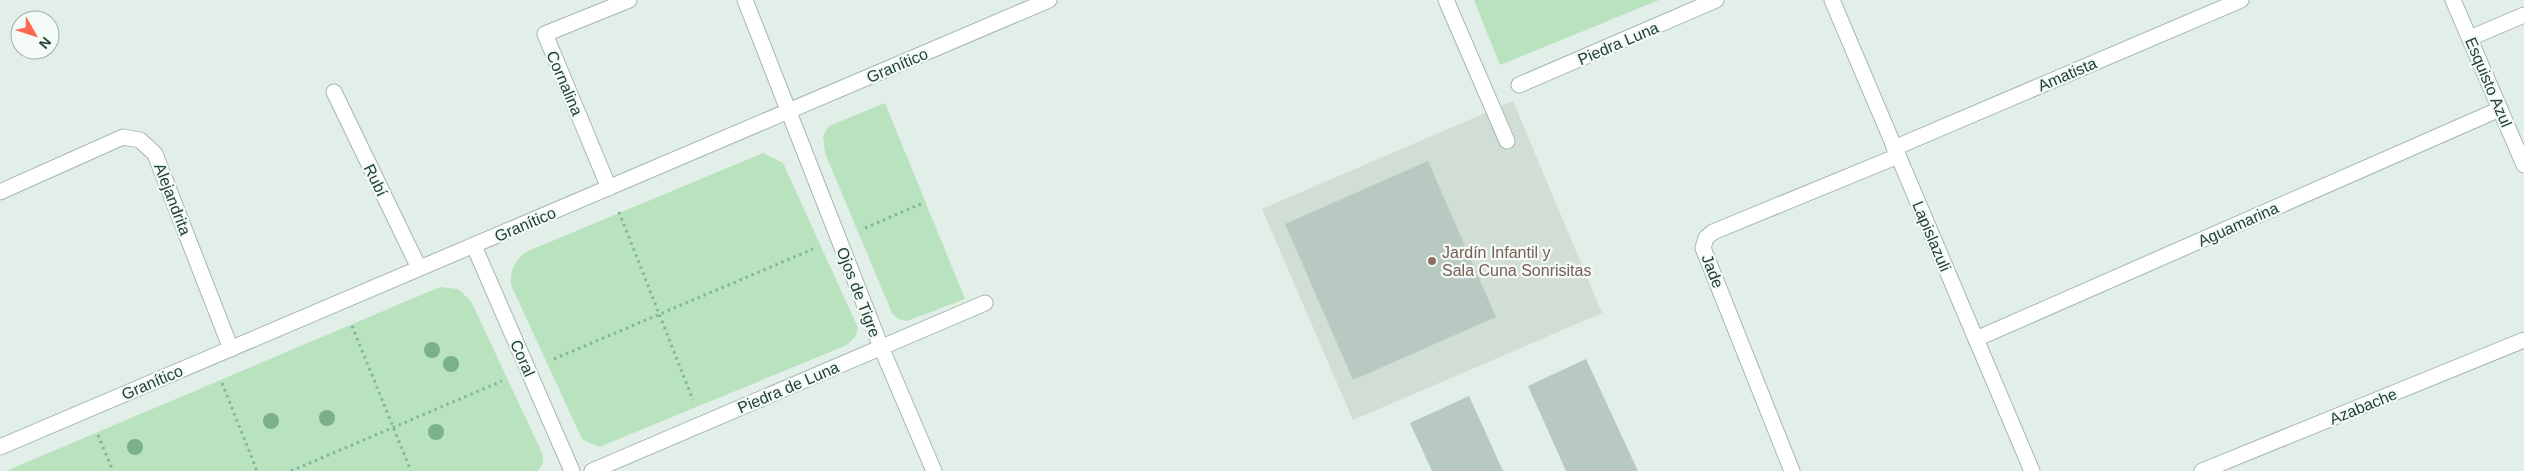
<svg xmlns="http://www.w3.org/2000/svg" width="2524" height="471" viewBox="0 0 2524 471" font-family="Arial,sans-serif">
<rect width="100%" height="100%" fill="#e2eee8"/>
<polygon fill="#d0ded6" points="1513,101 1602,313 1353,420 1262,209"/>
<g fill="#b9e2bf">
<polygon points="1474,0 1659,0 1500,65"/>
<polygon points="885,103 965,299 907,321 898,319 892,313 825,153 823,136 829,126"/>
<path d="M763 153 783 163 858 328 855 337 847 345 599 447 582 439 511 285C510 270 514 262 526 252Z"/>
<polygon points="440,287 458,289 471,301 543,455 543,463 538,471 6,471"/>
</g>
<g fill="#b7c9c0">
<polygon points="1428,161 1496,317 1353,380 1285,224"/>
<polygon points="1586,359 1638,471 1566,471 1528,386"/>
<polygon points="1469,396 1503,471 1432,471 1410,423"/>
</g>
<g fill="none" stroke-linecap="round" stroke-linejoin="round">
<defs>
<polyline id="service" points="1446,0 1507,141"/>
<g id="minor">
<polyline points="745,0 881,347 934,471"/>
<polyline points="1832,0 2032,471"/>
<polyline points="2453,0 2524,165"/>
<polyline points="2470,38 2524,15"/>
<polyline points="1519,85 1716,0"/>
<polyline points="334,92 419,268"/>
<polyline points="1894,148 2241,0"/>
<polyline points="609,188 545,34 629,0"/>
<polyline points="0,192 123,137 140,140 155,154 231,349"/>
<polyline points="474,246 572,471"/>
<polyline points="1976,339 2500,109"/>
<polyline points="0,447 1049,0"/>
<polyline points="592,471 985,303"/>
<polyline points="1792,471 1703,248 1706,238 1713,232 1898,156"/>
<polyline points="2202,471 2524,340"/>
</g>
</defs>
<use href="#service" stroke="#a4b7af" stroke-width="17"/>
<use href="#minor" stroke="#a4b7af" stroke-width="17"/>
<g stroke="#7fb69e" stroke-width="3" stroke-dasharray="2.5 4" stroke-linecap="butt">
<polyline points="619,212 693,400"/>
<polyline points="865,228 923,203"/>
<polyline points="352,326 411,471"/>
<polyline points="554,359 813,249"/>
<polyline points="222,383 257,471"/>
<polyline points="98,435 113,471"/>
<polyline points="291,471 502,381"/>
</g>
<use href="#service" stroke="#fff" stroke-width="15"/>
<use href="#minor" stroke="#fff" stroke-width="15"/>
</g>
<g fill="#7ab08a">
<circle cx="432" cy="350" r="8"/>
<circle cx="451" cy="364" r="8"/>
<circle cx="327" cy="418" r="8"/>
<circle cx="271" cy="421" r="8"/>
<circle cx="436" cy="432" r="8"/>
<circle cx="135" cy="447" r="8"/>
</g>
<circle fill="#8d6e63" stroke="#f4faf6" stroke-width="2" cx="1432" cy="261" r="5"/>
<g text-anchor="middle" stroke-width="4.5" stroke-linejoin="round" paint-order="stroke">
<g font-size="16" fill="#204235" stroke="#f4faf6">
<text transform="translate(1618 43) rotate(-23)" y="6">Piedra Luna</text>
<text transform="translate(897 65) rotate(-23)" y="6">Granítico</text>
<text transform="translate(2067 74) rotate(-23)" y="6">Amatista</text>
<text transform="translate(2489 82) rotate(67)" y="6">Esquisto Azul</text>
<text transform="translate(565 83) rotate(67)" y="6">Cornalina</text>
<text transform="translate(376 180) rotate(64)" y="6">Rubí</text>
<text transform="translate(173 199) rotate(69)" y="6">Alejandrita</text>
<text transform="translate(525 224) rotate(-23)" y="6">Granítico</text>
<text transform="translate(2238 224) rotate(-24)" y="6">Aguamarina</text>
<text transform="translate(1932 236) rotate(67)" y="6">Lapislazuli</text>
<text transform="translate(1713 271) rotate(69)" y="6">Jade</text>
<text transform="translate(859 292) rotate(69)" y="6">Ojos de Tigre</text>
<text transform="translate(523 358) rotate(66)" y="6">Coral</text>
<text transform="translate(152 382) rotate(-23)" y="6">Granítico</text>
<text transform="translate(788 387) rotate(-23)" y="6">Piedra de Luna</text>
<text transform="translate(2363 406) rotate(-22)" y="6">Azabache</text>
</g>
<g font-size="16" fill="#785e54" stroke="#f4faf6" text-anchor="start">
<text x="1442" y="258">Jardín Infantil y<tspan x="1442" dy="18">Sala Cuna Sonrisitas</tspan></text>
</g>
</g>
<g transform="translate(35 35) rotate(129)"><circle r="24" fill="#f4faf6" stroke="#9fb0a9"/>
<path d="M0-4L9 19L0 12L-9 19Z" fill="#ff6750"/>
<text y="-8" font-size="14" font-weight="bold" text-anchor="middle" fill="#204235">N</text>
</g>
</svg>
